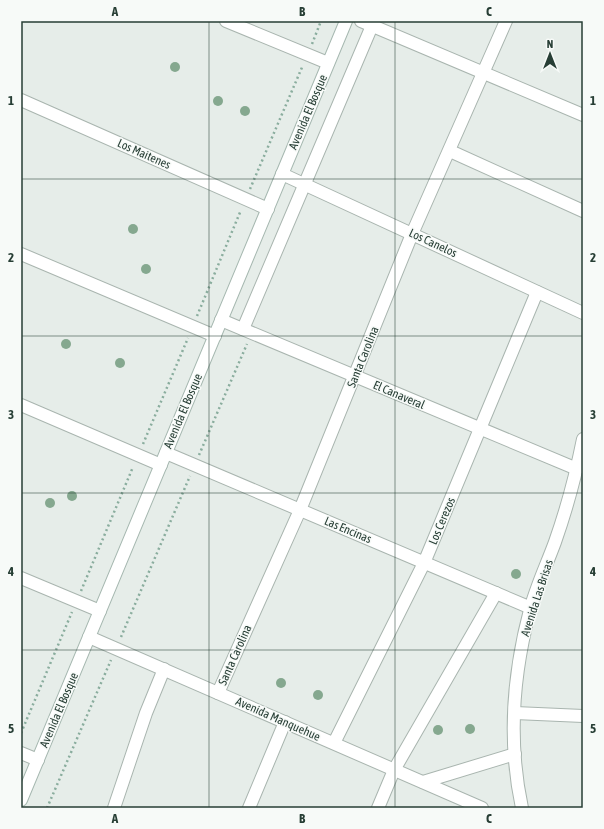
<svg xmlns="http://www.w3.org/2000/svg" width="604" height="829" viewBox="0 0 604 829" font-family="'Asap Condensed',sans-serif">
<rect width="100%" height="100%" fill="#e6ede9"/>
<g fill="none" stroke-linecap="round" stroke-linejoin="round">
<defs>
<g id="street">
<polyline points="226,21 328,63"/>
<polyline points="361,21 583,115"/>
<polyline points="21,100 268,209"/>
<polyline points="450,151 583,211"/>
<polyline points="282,174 583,313"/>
<polyline points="21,254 215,336"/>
<polyline points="221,320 577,469"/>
<polyline points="243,329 374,21"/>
<polyline points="21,405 161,465"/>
<polyline points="166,453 531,608"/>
<polyline points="21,578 100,611"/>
<polyline points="89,637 482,808"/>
<polyline points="218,693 300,510 412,234 506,21"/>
<polyline points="515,713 583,716"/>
<polyline points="334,743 424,563 537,292"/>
<polyline points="21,753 38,760"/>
<polyline points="423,782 515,754"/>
<polyline points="114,808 146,713 164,669"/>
<polyline points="249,808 285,722"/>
<polyline points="378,808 394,770 496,593"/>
<path d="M522 808C508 743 513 674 530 610 536 587 547 564 555 542 567 508 576 474 583 439"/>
</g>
<polyline id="secondary" points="21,800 346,21"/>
</defs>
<use href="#street" stroke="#a9b5af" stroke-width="14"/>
<use href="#secondary" stroke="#a6b8b0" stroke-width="14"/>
<g stroke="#8aad9e" stroke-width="2.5" stroke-dasharray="2 3" stroke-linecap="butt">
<polyline points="312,44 321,21"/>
<polyline points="250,189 303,65"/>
<polyline points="197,316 241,210"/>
<polyline points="143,444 188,338"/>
<polyline points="199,455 247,344"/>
<polyline points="81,591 133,467"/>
<polyline points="121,637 190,476"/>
<polyline points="21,733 72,612"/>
<polyline points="47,808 111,660"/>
</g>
<use href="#street" stroke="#fff" stroke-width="12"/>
<use href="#secondary" stroke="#fff" stroke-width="12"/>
</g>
<g fill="#85a88f">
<circle cx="175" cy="67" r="5"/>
<circle cx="218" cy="101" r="5"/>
<circle cx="245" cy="111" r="5"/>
<circle cx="133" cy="229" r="5"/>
<circle cx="146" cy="269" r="5"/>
<circle cx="66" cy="344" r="5"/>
<circle cx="120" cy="363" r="5"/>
<circle cx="72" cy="496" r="5"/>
<circle cx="50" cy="503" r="5"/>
<circle cx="516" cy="574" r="5"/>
<circle cx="281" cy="683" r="5"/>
<circle cx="318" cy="695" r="5"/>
<circle cx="470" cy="729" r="5"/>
<circle cx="438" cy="730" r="5"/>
</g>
<path fill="none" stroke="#273e35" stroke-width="1" stroke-opacity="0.55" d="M209 21V808M395 21V808M21 179H583M21 336H583M21 493H583M21 650H583"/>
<g text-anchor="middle" stroke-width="3" stroke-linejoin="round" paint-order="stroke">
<g font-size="12" fill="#273e35" stroke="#f7faf8">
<text transform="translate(308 112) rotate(-67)" y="4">Avenida El Bosque</text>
<text transform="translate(144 154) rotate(24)" y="4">Los Maitenes</text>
<text transform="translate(433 243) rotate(25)" y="4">Los Canelos</text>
<text transform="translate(363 357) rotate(-68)" y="4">Santa Carolina</text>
<text transform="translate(399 395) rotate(23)" y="4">El Canaveral</text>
<text transform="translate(183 411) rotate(-67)" y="4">Avenida El Bosque</text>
<text transform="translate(442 521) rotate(-67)" y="4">Los Cerezos</text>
<text transform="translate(348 530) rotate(23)" y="4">Las Encinas</text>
<text transform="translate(537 598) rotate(-72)" y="4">Avenida Las Brisas</text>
<text transform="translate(235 655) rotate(-66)" y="4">Santa Carolina</text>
<text transform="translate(59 710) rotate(-67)" y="4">Avenida El Bosque</text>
<text transform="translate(278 719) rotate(24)" y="4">Avenida Manquehue</text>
</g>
</g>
<rect width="604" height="829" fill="none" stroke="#f7faf8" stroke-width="44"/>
<g transform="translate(550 54)" stroke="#f7faf8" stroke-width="3" paint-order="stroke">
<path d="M0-3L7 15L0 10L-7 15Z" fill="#273e35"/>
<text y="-6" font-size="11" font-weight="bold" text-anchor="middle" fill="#273e35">N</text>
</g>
<rect x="22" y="22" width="560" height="785" fill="none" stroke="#273e35" stroke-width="1.5"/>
<g font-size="13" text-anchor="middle" font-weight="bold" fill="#273e35">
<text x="115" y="16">A</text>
<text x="302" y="16">B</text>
<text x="489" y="16">C</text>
<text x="11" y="105">1</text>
<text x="593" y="105">1</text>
<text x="11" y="262">2</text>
<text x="593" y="262">2</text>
<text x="11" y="419">3</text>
<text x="593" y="419">3</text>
<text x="11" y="576">4</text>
<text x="593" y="576">4</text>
<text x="11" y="733">5</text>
<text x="593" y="733">5</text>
<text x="115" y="823">A</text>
<text x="302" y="823">B</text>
<text x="489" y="823">C</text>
</g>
</svg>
